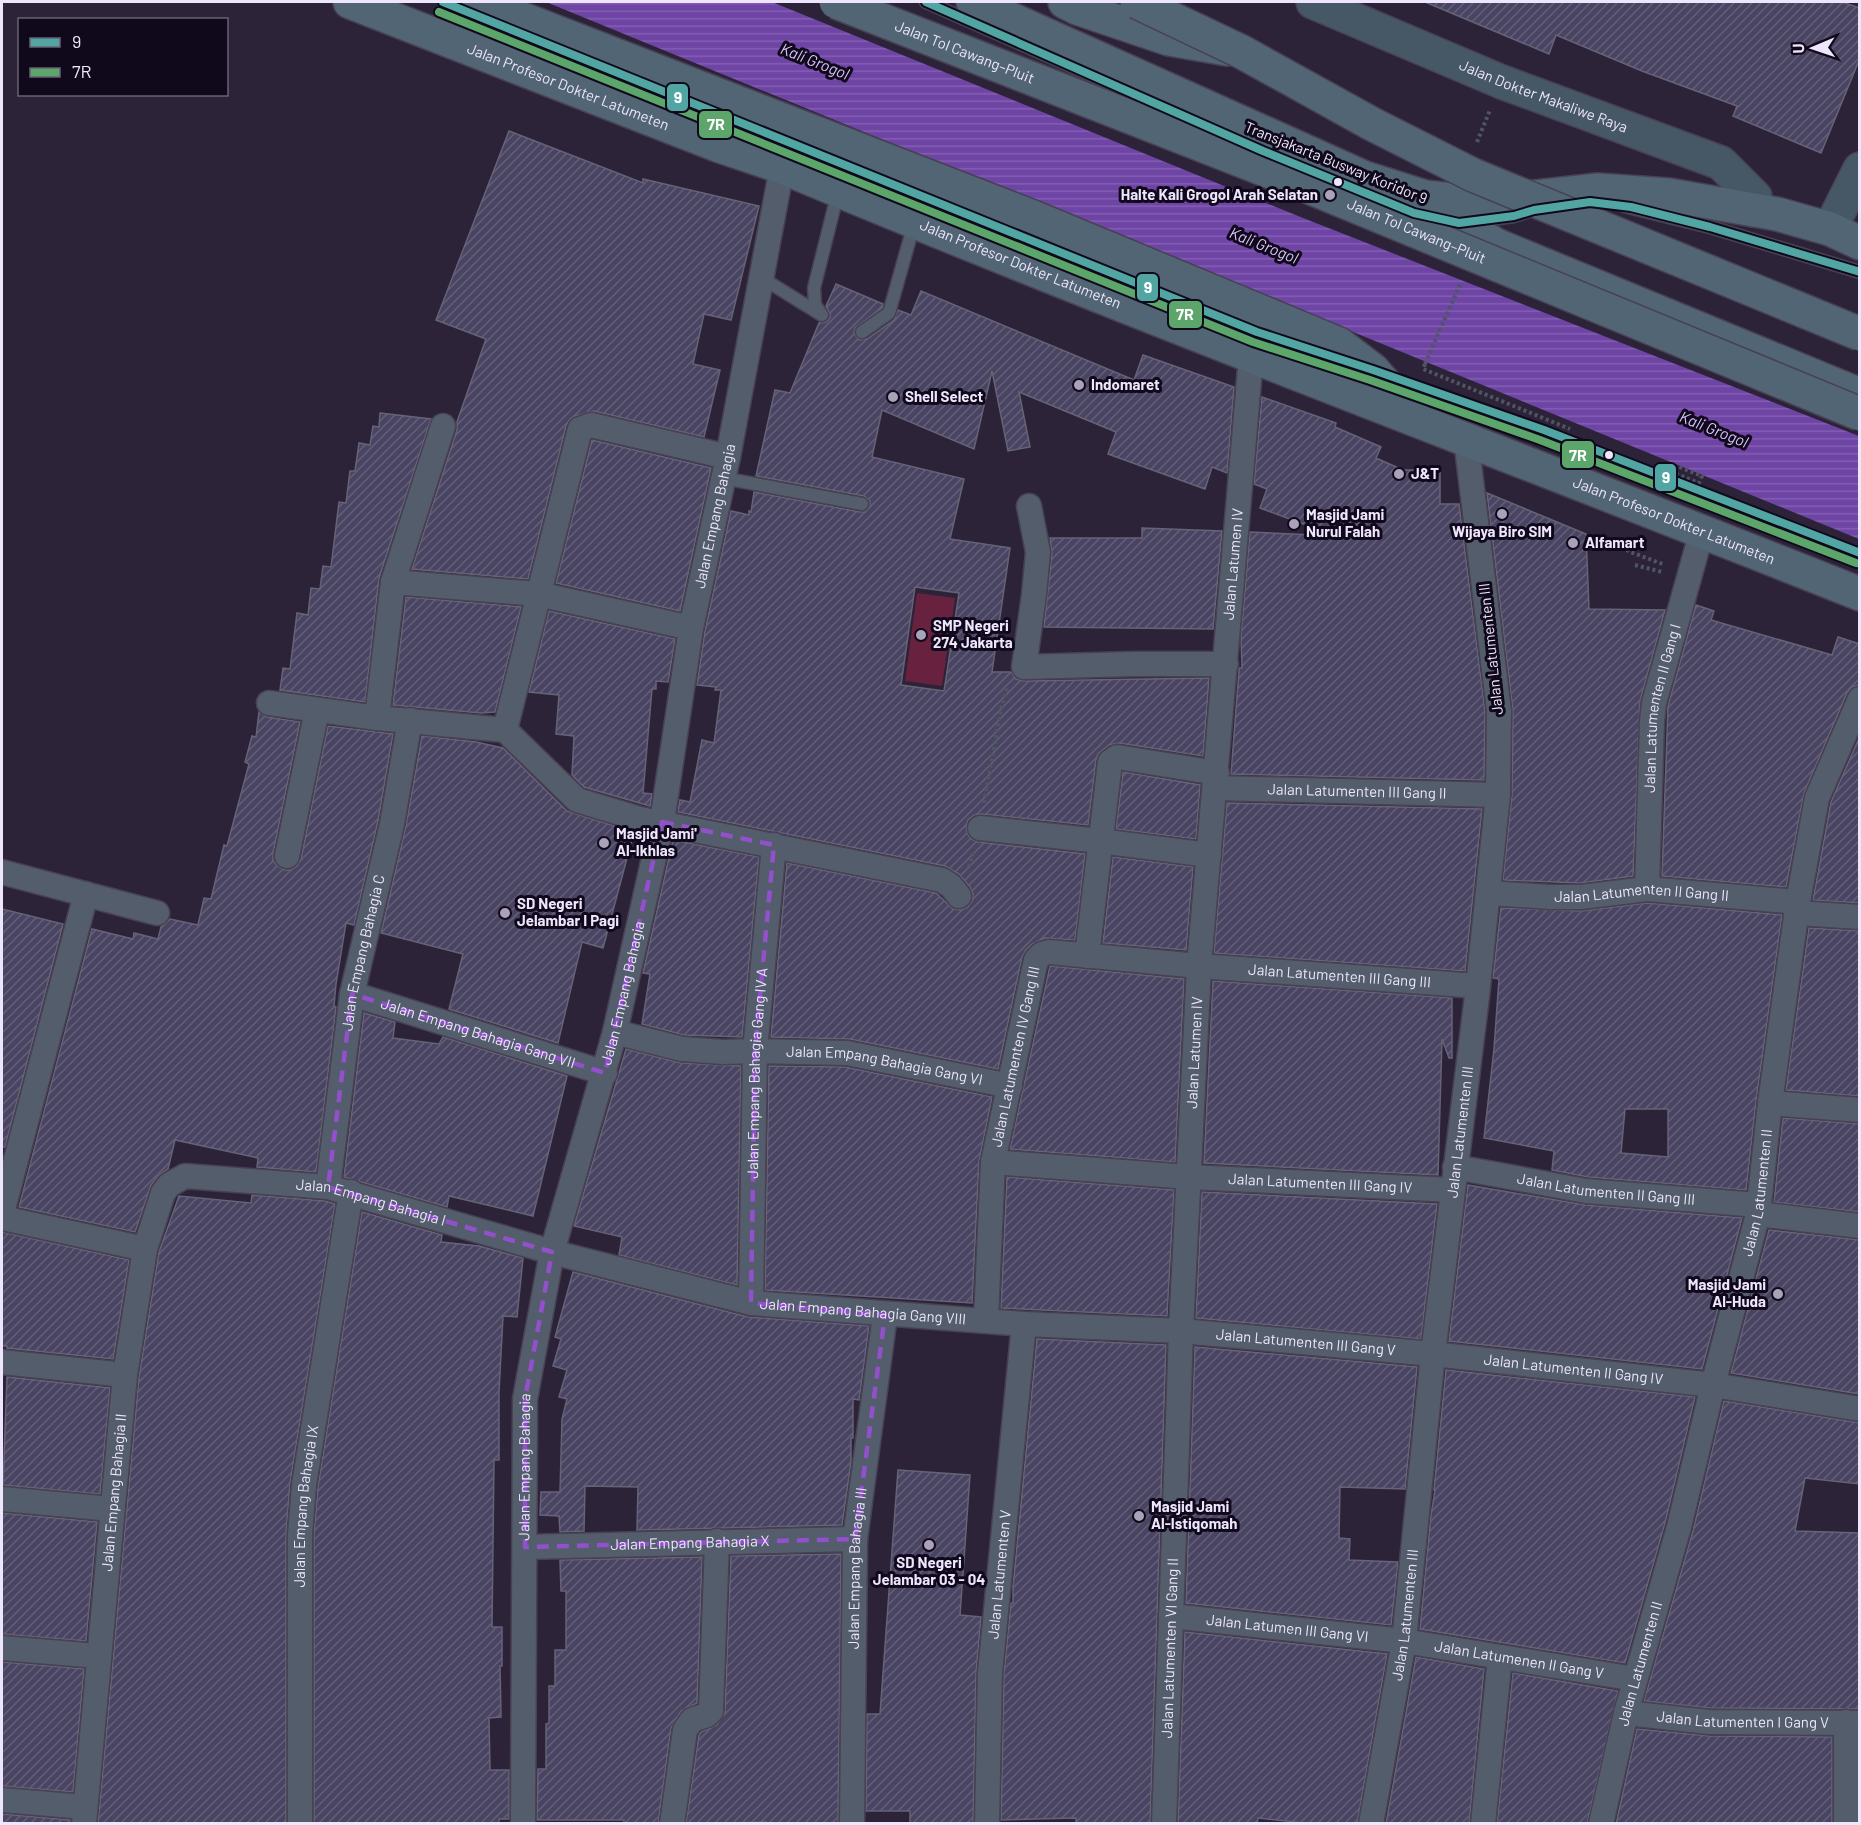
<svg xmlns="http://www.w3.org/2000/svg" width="1861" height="1825" viewBox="0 0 1861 1825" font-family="Barlow,sans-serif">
<defs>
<pattern id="water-rules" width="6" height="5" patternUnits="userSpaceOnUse" patternTransform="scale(1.5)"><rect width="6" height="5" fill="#6e44a5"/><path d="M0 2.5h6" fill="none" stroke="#835fb2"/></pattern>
<pattern id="building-hatch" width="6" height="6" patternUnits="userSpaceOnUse" patternTransform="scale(1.5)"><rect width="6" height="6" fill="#494462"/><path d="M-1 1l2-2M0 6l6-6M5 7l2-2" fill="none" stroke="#645f79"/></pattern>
</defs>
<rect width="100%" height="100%" fill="#2c2339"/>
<polygon fill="#692140" points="917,593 955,598 942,686 905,681"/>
<polygon fill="url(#water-rules)" points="546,2 772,2 1303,218 1859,436 1859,539"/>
<g fill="url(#building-hatch)" stroke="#666377" stroke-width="1.5" fill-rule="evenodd">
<polygon points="1425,2 1842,2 1860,8 1860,58 1821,153 1733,116 1737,106 1642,71 1556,35 1549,54"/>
<polygon points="509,131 643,183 643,179 759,206 731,320 704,314 693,364 720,370 704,437 594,411 575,416 570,419 566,426 528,579 412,569 457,430 457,422 486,339 436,320"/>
<path d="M836 284 883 304 882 308 855 328 854 333 859 340 867 339 894 320 898 310 911 315 921 291 1134 380 1143 355 1234 387 1227 473 1212 467 1205 489 1108 454 1116 432 1019 392 1030 447 1008 451 992 371 974 449 882 410 872 457 964 479 950 539 1010 548 992 672H1011L1016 679 1024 681 1209 678 1203 756 1119 743 1109 745 1098 754 1096 760 1088 825 982 814 974 815 968 820 966 826 967 833 971 839 978 842 1085 854 1075 940 1045 938 1032 944 1026 950 1022 957 998 1069 850 1039 771 1037 787 863 936 893 953 909 961 910 968 907 972 901 973 894 970 887 959 874 945 866 678 812 680 800 690 802 702 740 714 743 721 690H715L716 687 697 685 705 631 731 511 749 515V511L751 512 754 492 860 512H865L870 506V501L864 496 756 476 775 390 790 393 819 323 826 322 830 318V314L826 306ZM915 587 959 593 944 691 901 685Z"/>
<polygon points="1262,397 1336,423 1335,427 1381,447 1376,458 1403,470 1440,470 1440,504 1459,504 1485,712 1484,780 1231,774 1239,671 1239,668 1242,668 1241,636 1250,532 1336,536 1260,508 1267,489 1254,484"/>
<polygon points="380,413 431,419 379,578 365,702 280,690 283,668 290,669 297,613 308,615 311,588 320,589 323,566 331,567 339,502 346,503 350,471 355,471 359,443 370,445 373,426 379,427"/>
<polygon points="592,440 711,468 680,611 556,583"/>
<polygon points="1487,493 1586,534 1589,609 1665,610 1640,701 1633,876 1580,883 1503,880 1512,795 1513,711"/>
<polygon points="1142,528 1222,531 1213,629 1044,627 1052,553 1050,538 1142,538"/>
<polygon points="406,597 521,607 495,712 481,713 393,705"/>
<polygon points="1696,605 1714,611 1711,620 1832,655 1838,637 1860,644 1860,685 1852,687 1847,693 1804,793 1786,887 1662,876 1668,706"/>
<polygon points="549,611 675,639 668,682 656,681 656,689 652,689 643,793 652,794 650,806 584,787 572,775 574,736 556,734 559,695 529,692"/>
<polygon points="259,712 267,717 300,722 273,853 273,860 277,866 285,870 291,870 297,866 301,859 328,726 393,734 378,821 354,925 346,923 336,984 334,1006 336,1007 316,1172 257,1167 258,1158 175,1140 168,1169 158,1176 151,1185 135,1232 19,1207 92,929 133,939 134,933 158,939 161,927 170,919 198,925 204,898 211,899 224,845 227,846 249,764 245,762 252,736 256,737"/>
<polygon points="422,736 476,742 503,748 567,811 634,832 603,948 582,942 558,1043 449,1009 463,954 381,933 406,826"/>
<polygon points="1860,736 1860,903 1813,900 1831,802"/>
<polygon points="1123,772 1200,785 1196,839 1116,829"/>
<polygon points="1227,803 1482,809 1465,971 1214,953"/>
<polygon points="673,840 759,857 742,1037 684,1035 642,1024 650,974 643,973"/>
<polygon points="1113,857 1193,867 1186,950 1103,943"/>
<path d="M1647 903 1782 915 1756 1101 1746 1190 1588 1177 1552 1170 1554 1151 1484 1138 1494 1049 1499 979 1493 978 1501 908 1581 911ZM1625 1109H1668V1157L1621 1153Z"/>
<polygon points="2,909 63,924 5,1147 2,1147"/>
<polygon points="1809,928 1860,931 1860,1096 1786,1090"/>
<polygon points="1050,966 1184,979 1175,1162 1010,1149"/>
<polygon points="1213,981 1452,998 1452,1058 1449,1058 1442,1039 1438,1175 1204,1163"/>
<polygon points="364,1013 395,1022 393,1038 439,1044 443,1037 567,1076 533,1216 449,1196 447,1207 344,1177"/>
<polygon points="626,1049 681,1063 741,1066 737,1285 619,1255 622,1237 574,1226"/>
<polygon points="769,1066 845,1067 992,1097 979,1161 972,1303 765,1290"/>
<polygon points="1783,1118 1860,1124 1860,1212 1774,1202"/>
<polygon points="1007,1177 1174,1190 1167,1316 1001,1308"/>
<polygon points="1468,1185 1585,1205 1742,1218 1702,1369 1449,1341"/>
<polygon points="1202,1192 1437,1204 1421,1339 1196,1318"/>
<polygon points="252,1195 325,1201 335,1204 290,1483 286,1533 286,1824 98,1824 139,1377 159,1252 179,1196 251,1203"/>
<polygon points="362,1212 442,1235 441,1242 479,1246 523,1258 517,1317 503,1316 499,1392 499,1460 494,1460 492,1627 502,1627 502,1666 500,1666 501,1717 489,1718 490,1770 509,1770 509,1819 499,1819 499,1824 314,1824 314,1535 318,1487"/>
<polygon points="1769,1230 1860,1240 1860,1394 1731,1373"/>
<polygon points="2,1232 129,1260 113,1359 7,1348 7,1346 2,1346"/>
<polygon points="573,1272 748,1317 869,1326 859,1400 853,1399 853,1438 851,1438 851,1462 842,1525 637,1530 638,1487 585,1486 584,1531 560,1532 559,1516 540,1515 541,1492 560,1492 562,1419 567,1399 559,1397 567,1370 553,1366 561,1339 555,1337"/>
<polygon points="1037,1339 1166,1345 1150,1824 1076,1824 1076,1818 1001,1820 1004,1674 1011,1603 1013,1603 1013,1587"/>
<polygon points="1195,1347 1417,1367 1405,1489 1340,1487 1339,1538 1350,1539 1349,1560 1398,1562 1391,1625 1186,1603"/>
<polygon points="1446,1370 1695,1397 1665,1523 1625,1663 1420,1629 1431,1515 1435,1490 1434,1490"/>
<polygon points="7,1377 110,1388 100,1494 3,1485"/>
<polygon points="1724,1401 1860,1423 1860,1484 1805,1478 1795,1531 1860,1533 1860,1709 1710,1708 1644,1701 1693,1531"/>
<polygon points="898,1470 970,1475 960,1615 981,1617 976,1673 973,1824 910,1824 910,1811 866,1811 867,1714 880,1714"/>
<polygon points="2,1513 97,1522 86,1641 2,1634"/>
<polygon points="841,1554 838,1824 766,1824 766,1822 686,1824 699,1735 701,1732 717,1725 725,1712 731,1556"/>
<polygon points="702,1557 697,1703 681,1711 671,1728 658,1824 624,1824 624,1820 537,1820 538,1769 546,1769 546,1724 549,1723 549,1686 555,1686 555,1650 566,1650 566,1591 561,1591 560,1560"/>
<polygon points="1185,1632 1387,1654 1357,1824 1314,1824 1258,1818 1257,1824 1178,1824"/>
<polygon points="1416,1657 1484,1669 1469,1824 1386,1824"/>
<polygon points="2,1662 84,1669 73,1792 2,1786"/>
<polygon points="1513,1673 1618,1691 1587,1824 1497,1824"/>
<polygon points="1637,1729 1709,1736 1832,1737 1832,1824 1616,1824"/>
<polygon points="2,1814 70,1820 70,1824 2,1824"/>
</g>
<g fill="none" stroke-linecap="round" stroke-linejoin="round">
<defs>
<g id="lane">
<polyline points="926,2 1284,160"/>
<polyline points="1624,206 1710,227 1860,272"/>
<polyline points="1470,222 1514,216 1529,211"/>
<polyline points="762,278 820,314"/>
<polyline points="822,315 815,305 814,288 838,192"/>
<polyline points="862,332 889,313 914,224"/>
<polyline points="723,478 862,504"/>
</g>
<g id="street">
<polyline points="1029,506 1038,552 1034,595 1024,667 1133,664 1226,664"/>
<polyline points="393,582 538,594 691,628"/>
<polyline points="269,703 377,718 505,730"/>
<polyline points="377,718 393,582 443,426"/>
<polyline points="505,730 577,800 640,819 942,880 951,886 959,896"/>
<polyline points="505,730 580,429 591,425 728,457"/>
<path id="s1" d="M1215 788 1498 795"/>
<polyline points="980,828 1100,841 1209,855"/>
<polyline points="287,856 317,710"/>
<polyline points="2,872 157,913"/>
<path id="s2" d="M1647 889 1652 721 1654 703 1702 531"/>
<path id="s3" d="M1488 893 1550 897H1581L1647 889 1798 902"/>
<polyline points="1797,913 1860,917"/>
<polyline points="1087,956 1110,762 1117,757 1217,773"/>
<path id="s4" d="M352 994 605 1073"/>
<path id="s5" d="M615 1032 682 1049 723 1052 755 1051 847 1053 1010 1086"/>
<polyline points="1770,1103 1860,1110"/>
<path id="s6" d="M993 1162 1189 1177 1452 1190"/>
<path id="s7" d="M1455 1167 1586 1191 1758 1205"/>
<path id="s8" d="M328 1187 352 994 392 824 410 720"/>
<polyline points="2,1213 86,894"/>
<polyline points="1758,1214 1860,1226"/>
<polyline points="2,1218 145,1249"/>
<path id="s9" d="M751 1303 755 1051 774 845"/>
<path id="s10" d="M986 1320 993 1162 1036 960 1042 954 1049 952 1199 966 1478 986"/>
<polyline points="2,1362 125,1375"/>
<polyline points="2,1499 112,1509"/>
<path id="s11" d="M525 1547 855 1539"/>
<path id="s12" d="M1171 1616 1404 1641 1635 1679"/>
<polyline points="2,1648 98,1656"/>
<path id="s13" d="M1626 1713 1709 1722 1860 1723"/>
<polyline points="1846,1722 1846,1824"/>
<polyline points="2,1800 85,1807"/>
<path id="s14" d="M84 1824 125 1375 145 1249 163 1193 169 1185 185 1176 328 1187 552 1252 751 1303 1024 1324 1181 1331 1433 1354 1713 1385 1860 1409"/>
<path id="s15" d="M300 1824V1534L304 1485 351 1192"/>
<path id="s16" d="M523 1824 525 1399 552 1252 615 1032 662 822 691 628 728 457 782 167"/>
<polyline points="672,1824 685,1730 692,1720 707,1715 711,1711 717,1541"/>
<path id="s17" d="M852 1824 855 1539 885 1315"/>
<path id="s18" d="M987 1824 990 1673 1024 1324"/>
<path id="s19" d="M1164 1824 1181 1331 1199 966 1251 357"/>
<path id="s20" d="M1371 1824 1404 1641 1433 1354 1477 996 1498 795 1499 711 1466 439"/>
<polyline points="1483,1824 1500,1657"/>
<path id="s21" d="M1601 1824 1626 1713 1679 1527 1713 1385 1758 1214 1770 1103 1798 902 1817 798 1860 699"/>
</g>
<g id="secondary">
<path id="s22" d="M1313 2 1502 82 1721 163 1755 197 1753 210"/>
<polyline points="1830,229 1860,169"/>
</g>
<g id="highway">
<path id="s23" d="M350 2 717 145 782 167C1138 316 1501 451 1860 594"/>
<polyline points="479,2 1033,217 1339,344 1373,370 1414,417"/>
<polyline points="973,2 1365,178 1425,197 1479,203 1598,190 1669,195 1777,214 1830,229 1860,243"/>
<polyline points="1065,2 1077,8 1169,39 1227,49"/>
<polyline points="1426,198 1459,223 1496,245 1860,395"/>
</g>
</defs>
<use href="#lane" stroke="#484053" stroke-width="15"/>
<use href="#street" stroke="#484053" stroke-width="27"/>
<use href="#secondary" stroke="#484053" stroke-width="36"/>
<use href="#highway" stroke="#484053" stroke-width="36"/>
<g stroke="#505563" stroke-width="4" stroke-dasharray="3 3" stroke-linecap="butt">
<polyline points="1477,142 1490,110"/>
<polyline points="1425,364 1423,369 1570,429"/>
<polyline points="1659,467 1699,483 1702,476 1677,466"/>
<polyline points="1634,538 1628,551 1665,565"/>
<polyline points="1635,565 1662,572"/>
<polyline points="984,803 1002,704 1008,687"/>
<polyline points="969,867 974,851"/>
</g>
<use href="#lane" stroke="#535d6b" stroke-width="12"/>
<use href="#street" stroke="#535d6b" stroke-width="24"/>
<use href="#secondary" stroke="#465766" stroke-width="33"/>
<use href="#highway" stroke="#526575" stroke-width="33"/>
<defs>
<g id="highway-bridge">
<path id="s24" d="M836 2 1299 183 1860 414"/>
<polyline points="1137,2 1242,52 1372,124 1473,175 1860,334"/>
</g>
</defs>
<use href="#highway-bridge" stroke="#484053" stroke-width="36" stroke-linecap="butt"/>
<polyline stroke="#505563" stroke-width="4" stroke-dasharray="3 3" stroke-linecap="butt" points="1425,364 1461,282"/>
<use href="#highway-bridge" stroke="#526575" stroke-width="33"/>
<defs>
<g id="bus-1">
<polyline points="443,2 1257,332 1373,370 1544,430 1860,553"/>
<polyline points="926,2 1263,151 1414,213 1459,223 1514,216 1534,210 1590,202 1631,207 1710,227 1860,272"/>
</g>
<polyline id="bus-2" points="439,12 1253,342 1370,380 1540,440 1856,563"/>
</defs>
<use href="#bus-1" stroke="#10091b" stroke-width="12"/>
<use href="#bus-2" stroke="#10091b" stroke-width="12"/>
<use href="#bus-1" stroke="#51a6a3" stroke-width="8"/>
<use href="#bus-2" stroke="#5ca56b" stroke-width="8"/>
</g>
<path fill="none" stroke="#9251cb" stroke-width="4.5" stroke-dasharray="12 8" stroke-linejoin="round" d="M662 822 774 845 755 1051 751 1303 885 1315 855 1539 525 1547V1399L552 1252 328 1187 352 994 605 1073Z"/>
<g fill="#ede6fd" stroke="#10091b" stroke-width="2">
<circle cx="1338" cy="182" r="5"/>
<circle cx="1609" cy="455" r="5"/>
</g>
<g fill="#a9a2b8" stroke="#10091b" stroke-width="2">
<circle cx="1330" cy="195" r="6"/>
<circle cx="1079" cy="385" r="6"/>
<circle cx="893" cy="397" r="6"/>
<circle cx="1399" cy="474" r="6"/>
<circle cx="1502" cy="514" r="6"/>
<circle cx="1294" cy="524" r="6"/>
<circle cx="1573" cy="543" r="6"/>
<circle cx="921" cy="635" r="6"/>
<circle cx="604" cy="843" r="6"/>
<circle cx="505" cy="913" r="6"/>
<circle cx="1778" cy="1294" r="6"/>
<circle cx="1139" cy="1516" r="6"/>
<circle cx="929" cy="1545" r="6"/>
</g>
<g text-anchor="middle" stroke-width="6" stroke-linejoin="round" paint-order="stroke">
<g font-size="15" fill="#ede6fd" stroke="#10091b">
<text dy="5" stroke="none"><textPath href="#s24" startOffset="138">Jalan Tol Cawang–Pluit</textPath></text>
<text dy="5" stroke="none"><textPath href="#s23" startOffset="234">Jalan Profesor Dokter Latumeten</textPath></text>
<text dy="5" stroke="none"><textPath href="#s22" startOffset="249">Jalan Dokter Makaliwe Raya</textPath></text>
<text transform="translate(1336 163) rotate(22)" y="5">Transjakarta Busway Koridor 9</text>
<text dy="5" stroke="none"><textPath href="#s24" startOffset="624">Jalan Tol Cawang–Pluit</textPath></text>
<text dy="5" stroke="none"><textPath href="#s23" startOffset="720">Jalan Profesor Dokter Latumeten</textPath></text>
<text dy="5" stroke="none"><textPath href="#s16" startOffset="1329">Jalan Empang Bahagia</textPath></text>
<text dy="5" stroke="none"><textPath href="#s23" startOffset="1422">Jalan Profesor Dokter Latumeten</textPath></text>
<text dy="5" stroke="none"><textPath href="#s19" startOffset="1262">Jalan Latumen IV</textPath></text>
<text transform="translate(1491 649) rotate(-96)" y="5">Jalan Latumenten III</text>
<text dy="5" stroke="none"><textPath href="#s2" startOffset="182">Jalan Latumenten II Gang I</textPath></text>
<text dy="5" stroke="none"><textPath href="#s1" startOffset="142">Jalan Latumenten III Gang II</textPath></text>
<text dy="5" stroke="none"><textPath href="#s3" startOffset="154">Jalan Latumenten II Gang II</textPath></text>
<text dy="5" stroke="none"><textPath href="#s8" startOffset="237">Jalan Empang Bahagia C</textPath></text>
<text dy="5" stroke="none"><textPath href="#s10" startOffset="672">Jalan Latumenten III Gang III</textPath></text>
<text dy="5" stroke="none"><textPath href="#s16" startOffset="843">Jalan Empang Bahagia</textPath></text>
<text dy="5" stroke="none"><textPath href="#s4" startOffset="132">Jalan Empang Bahagia Gang VII</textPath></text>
<text dy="5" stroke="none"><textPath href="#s19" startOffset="772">Jalan Latumen IV</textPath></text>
<text dy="5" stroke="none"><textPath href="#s10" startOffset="266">Jalan Latumenten IV Gang III</textPath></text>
<text dy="5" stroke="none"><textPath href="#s5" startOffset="273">Jalan Empang Bahagia Gang VI</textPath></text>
<text dy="5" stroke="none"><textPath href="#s9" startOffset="230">Jalan Empang Bahagia Gang IV A</textPath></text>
<text dy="5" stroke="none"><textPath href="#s20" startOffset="698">Jalan Latumenten III</textPath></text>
<text dy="5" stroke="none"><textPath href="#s6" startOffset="328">Jalan Latumenten III Gang IV</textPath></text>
<text dy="5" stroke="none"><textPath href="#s7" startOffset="153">Jalan Latumenten II Gang III</textPath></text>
<text dy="5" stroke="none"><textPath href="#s21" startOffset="651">Jalan Latumenten II</textPath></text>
<text dy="5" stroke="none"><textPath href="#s14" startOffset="854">Jalan Empang Bahagia I</textPath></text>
<text dy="5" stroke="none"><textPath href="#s14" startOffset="1360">Jalan Empang Bahagia Gang VIII</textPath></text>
<text dy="5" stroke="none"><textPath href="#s14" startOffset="1804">Jalan Latumenten III Gang V</textPath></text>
<text dy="5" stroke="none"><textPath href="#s14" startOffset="2073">Jalan Latumenten II Gang IV</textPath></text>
<text dy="5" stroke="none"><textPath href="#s16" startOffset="357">Jalan Empang Bahagia</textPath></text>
<text dy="5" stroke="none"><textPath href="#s14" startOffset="333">Jalan Empang Bahagia II</textPath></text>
<text dy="5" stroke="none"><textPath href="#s15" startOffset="318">Jalan Empang Bahagia IX</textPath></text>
<text dy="5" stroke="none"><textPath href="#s11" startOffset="165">Jalan Empang Bahagia X</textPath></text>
<text dy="5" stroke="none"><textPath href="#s17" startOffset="256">Jalan Empang Bahagia III</textPath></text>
<text dy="5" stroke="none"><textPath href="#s18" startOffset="250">Jalan Latumenten V</textPath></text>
<text dy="5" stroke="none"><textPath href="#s20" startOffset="212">Jalan Latumenten III</textPath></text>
<text dy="5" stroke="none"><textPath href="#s12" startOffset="117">Jalan Latumen III Gang VI</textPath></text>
<text dy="5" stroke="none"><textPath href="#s19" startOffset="176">Jalan Latumenten VI Gang II</textPath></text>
<text dy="5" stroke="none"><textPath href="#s12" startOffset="351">Jalan Latumenen II Gang V</textPath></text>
<text dy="5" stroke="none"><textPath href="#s21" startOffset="165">Jalan Latumenten II</textPath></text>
<text dy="5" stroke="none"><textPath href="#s13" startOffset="117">Jalan Latumenten I Gang V</textPath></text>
</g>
<g font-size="15" font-weight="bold" fill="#ede6fd" stroke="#10091b" text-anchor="start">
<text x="1318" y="200" text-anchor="end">Halte Kali Grogol Arah Selatan</text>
<text x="1091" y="390">Indomaret</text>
<text x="905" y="402">Shell Select</text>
<text x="1411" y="479">J&amp;T</text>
<text x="1306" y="520">Masjid Jami<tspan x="1306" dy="17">Nurul Falah</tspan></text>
<text x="1502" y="537" text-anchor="middle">Wijaya Biro SIM</text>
<text x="1585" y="548">Alfamart</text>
<text x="933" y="631">SMP Negeri<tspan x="933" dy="17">274 Jakarta</tspan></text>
<text x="616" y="839">Masjid Jami'<tspan x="616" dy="17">Al-Ikhlas</tspan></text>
<text x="517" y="909">SD Negeri<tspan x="517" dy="17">Jelambar I Pagi</tspan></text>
<text x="1766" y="1290" text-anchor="end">Masjid Jami<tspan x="1766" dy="17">Al-Huda</tspan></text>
<text x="1151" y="1512">Masjid Jami<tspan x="1151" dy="17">Al-Istiqomah</tspan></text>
<text x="929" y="1568" text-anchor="middle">SD Negeri<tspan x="929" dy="17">Jelambar 03 - 04</tspan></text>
</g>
<g font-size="16" font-style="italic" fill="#d9c7fd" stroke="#10091b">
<text transform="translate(815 61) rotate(22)" y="6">Kali Grogol</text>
<text transform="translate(1264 245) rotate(22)" y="6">Kali Grogol</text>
<text transform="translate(1714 429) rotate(22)" y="6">Kali Grogol</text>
</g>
</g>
<g stroke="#10091b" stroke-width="2">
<rect x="666" y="83" width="23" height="29" rx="6" fill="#51a6a3"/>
<rect x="698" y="110" width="35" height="29" rx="6" fill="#5ca56b"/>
<rect x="1136" y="273" width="23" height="29" rx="6" fill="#51a6a3"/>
<rect x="1168" y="300" width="35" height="29" rx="6" fill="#5ca56b"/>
<rect x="1561" y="440" width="34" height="29" rx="6" fill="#5ca56b"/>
<rect x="1654" y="463" width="23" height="29" rx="6" fill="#51a6a3"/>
</g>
<g font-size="16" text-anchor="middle" font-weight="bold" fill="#fff">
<text x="678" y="103">9</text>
<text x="716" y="130">7R</text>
<text x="1148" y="293">9</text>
<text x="1185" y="320">7R</text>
<text x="1578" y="461">7R</text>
<text x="1666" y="483">9</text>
</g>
<rect width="1861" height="1825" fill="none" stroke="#ede6fd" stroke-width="6"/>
<rect x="18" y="18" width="210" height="78" fill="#10091b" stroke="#686175" stroke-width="1.5"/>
<rect x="30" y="38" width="30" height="9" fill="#51a6a3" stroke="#686175" stroke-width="1.5"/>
<text x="72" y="48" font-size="18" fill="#ede6fd">9</text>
<rect x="30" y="68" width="30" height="9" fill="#5ca56b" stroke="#686175" stroke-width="1.5"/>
<text x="72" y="78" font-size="18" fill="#ede6fd">7R</text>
<g transform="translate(1813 48) rotate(268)" stroke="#10091b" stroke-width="4.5" paint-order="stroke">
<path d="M0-4.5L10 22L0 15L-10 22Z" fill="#ede6fd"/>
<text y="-9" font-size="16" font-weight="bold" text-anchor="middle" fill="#ede6fd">U</text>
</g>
</svg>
